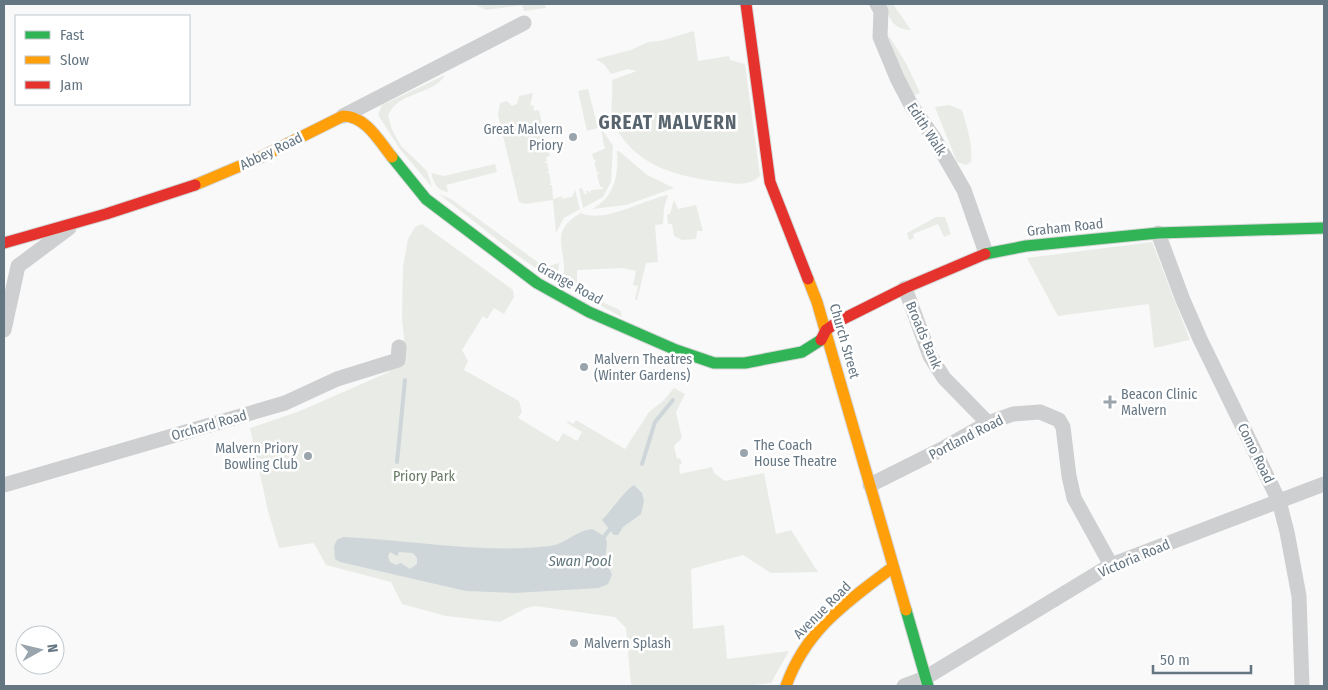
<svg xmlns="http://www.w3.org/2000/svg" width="1328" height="690" viewBox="0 0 1328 690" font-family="'Fira Sans Condensed',sans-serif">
<rect width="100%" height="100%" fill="#f9f9f9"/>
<g fill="#e8ebe6">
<polygon points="474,4 545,4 546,8 524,11 522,5 486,10"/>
<path d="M884 4H893L911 30C892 29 890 19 884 4Z"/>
<path d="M694 31 698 61 729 56 730 60 745 64 760 176C750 186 735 184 723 182 681 178 636 167 615 126 608 111 614 96 612 80L637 71 628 69 611 74 605 65 596 59 631 50 648 42 660 41Z"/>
<polygon points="888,34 907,65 920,93 910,97"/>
<path d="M445 75C433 96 397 91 388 116L392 130 401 146 427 171 432 187 400 149 378 115 382 105Z"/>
<polygon points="588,89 598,128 587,131 578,91"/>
<polygon points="533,93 530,106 533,105 534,111 539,110 546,142 543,145 547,144 548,150 545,151 549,152 550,156 546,157 547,161 544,162 547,163 549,171 546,173 549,173 551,183 549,185 552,185 553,199 563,196 561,199 572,197 575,190 580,209 564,218 556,233 553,200 525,204 519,202 498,115 500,103 507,101 512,106 517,104 519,96"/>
<path d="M949 105 962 110C967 128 973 143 971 162L966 165 957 162 935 107Z"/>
<polygon points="601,128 613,146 611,182 603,197 583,208 579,189 582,188 584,194 587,194 586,191 589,191 590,194 591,190 604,189 600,186 597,175 600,173 597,172 594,162 597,161 594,160 592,154 606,148 604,146"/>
<path d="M617 151H619L647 175 674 188 626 205 592 209C614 198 619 175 617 151Z"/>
<path d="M495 164 497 172 446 185 448 192C437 191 434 183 431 173L444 176Z"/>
<polygon points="439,194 451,199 539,263 549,266 559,263 557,283 514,253"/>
<path d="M668 195 664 208 663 224 655 225 658 262 646 263 637 300H635L638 286 633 285 636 271 623 268 577 270V283L580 292 620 310 622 317 561 285C573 254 543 234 581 213 604 224 645 199 668 195Z"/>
<polygon points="674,200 678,209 696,205 703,231 697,231 696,239 682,240 674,236 672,224 668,224 667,215 670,214"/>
<polygon points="936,217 945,217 951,234 944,237 938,224 913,234 914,238 909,240 907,233"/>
<polygon points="422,224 513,290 514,297 504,314 494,308 487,319 483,316 462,350 468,361 464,370 519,401 522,412 518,418 558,442 563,433 577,441 582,432 567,423 568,421 573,424 576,420 625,449 649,412 663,401 674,388 685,394 676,412 682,438 674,446 677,459 680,458 682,464 679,465 680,474 712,467 714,473 725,481 764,473 776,534 791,530 818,572 771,573 743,555 691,569 693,629 724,625 727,659 789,651 771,683 744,686 631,686 626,628 615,617 535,606 526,608 500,622 446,616 402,604 391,582 326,565 314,543 279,548 268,511 250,428 300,411 389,372 405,348 402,319 403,267 408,239 415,227"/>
<polygon points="1152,242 1190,340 1154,348 1149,304 1058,316 1027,258"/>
</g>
<g fill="#ced6d9" fill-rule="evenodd">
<path d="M634 485 642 493 644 501 641 514 623 527 618 535H614L602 520C612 510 624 491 634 485Z"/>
<path d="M592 529C615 541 604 543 606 561 607 566 611 570 612 575L608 584 599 588 514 593 466 591 340 562 335 559 334 546 337 540 343 537C411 540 482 554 550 546 566 544 575 531 592 529ZM390 552 397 556 399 552 413 553 417 558V564L410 569 401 563 396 565 390 562 388 556Z"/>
</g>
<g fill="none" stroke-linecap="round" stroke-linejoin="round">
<g stroke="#ced6d9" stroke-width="4">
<polyline points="397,462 405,380"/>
<polyline points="642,464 655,422 673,400"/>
<polyline points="603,538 610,529"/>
</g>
<defs>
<g id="fast">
<polyline points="392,157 426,199 537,283 589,312 676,350 714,363 745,363 802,352 821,340"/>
<polyline points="985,254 1026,246 1158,233 1324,228"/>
<polyline points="906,610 928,686"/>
</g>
<g id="slow">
<path d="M195 185 259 158 343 116C366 116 379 141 392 157"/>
<polyline points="808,279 817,302 906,610"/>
<path d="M786 686C806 629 847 602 893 567"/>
</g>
<g id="jam">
<polyline points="746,4 770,182 808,279"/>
<polyline points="4,243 106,214 195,185"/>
<polyline points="821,340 826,330 839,321 905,288 985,254"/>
</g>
</defs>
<use href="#fast" stroke="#d5d6d7" stroke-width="13"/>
<use href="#slow" stroke="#d5d6d7" stroke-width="13"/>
<use href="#jam" stroke="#d5d6d7" stroke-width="13"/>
<g stroke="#cecfd0" stroke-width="15">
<polyline points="877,4 881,11 880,37 897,78 911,105 934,138 964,190 986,253"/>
<polyline points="343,116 524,23"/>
<polyline points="1158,233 1183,300 1200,339 1279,501 1287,532 1299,596 1302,686"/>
<polyline points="905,288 930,356 944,378 988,423"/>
<polyline points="4,330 18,266 69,228"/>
<polyline points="4,485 285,403 337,379 398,360 399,347"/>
<polyline points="870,485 942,449 988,423 1013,414 1040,412 1059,420 1063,427 1069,476 1074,498 1111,565"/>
<polyline points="904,686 925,678 1111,565 1324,484"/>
</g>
<use href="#fast" stroke="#30b455" stroke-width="11"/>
<use href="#slow" stroke="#ff9f0a" stroke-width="11"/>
<use href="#jam" stroke="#e5322d" stroke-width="11"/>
</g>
<g fill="#99a4ac" stroke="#fff" stroke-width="2">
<circle cx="573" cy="137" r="5"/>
<circle cx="584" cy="367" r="5"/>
<path d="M1107.5 394.5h5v5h5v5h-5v5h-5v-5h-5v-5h5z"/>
<circle cx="744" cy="453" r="5"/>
<circle cx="308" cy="456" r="5"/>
<circle cx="574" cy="643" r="5"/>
</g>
<g text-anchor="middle" stroke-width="5" stroke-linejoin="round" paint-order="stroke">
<g font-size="14" fill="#657683" stroke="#fff" text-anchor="start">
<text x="563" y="134" text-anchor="end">Great Malvern<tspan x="563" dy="16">Priory</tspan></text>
<text x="594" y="364">Malvern Theatres<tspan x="594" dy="16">(Winter Gardens)</tspan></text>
<text x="1121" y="399">Beacon Clinic<tspan x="1121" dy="16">Malvern</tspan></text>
<text x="754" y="450">The Coach<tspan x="754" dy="16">House Theatre</tspan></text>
<text x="298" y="453" text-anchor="end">Malvern Priory<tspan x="298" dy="16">Bowling Club</tspan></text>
<text x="584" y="648">Malvern Splash</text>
</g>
<g font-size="14" fill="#657683" stroke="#fff">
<text transform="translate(927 129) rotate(57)" y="5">Edith Walk</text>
<text transform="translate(271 151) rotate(-26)" y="5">Abbey Road</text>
<text transform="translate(1065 227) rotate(-6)" y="5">Graham Road</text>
<text transform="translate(570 283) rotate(29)" y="5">Grange Road</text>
<text transform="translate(924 335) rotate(67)" y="5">Broads Bank</text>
<text transform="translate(845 341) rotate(74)" y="5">Church Street</text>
<text transform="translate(209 425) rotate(-16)" y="5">Orchard Road</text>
<text transform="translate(966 437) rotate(-27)" y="5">Portland Road</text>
<text transform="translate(1256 453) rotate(64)" y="5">Como Road</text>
<text transform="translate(1134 558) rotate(-23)" y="5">Victoria Road</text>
<text transform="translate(822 610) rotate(-45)" y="5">Avenue Road</text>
</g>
<g font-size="14" fill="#687a64" stroke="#fff">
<text x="424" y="481">Priory Park</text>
</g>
<g font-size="15" font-style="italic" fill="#60757c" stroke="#fff">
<text x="580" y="566">Swan Pool</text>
</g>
<g font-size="19" font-weight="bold" letter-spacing="1" fill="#57646e" stroke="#fff">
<text x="668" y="129">GREAT MALVERN</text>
</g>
</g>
<rect width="1328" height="690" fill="none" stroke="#657683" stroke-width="10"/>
<rect x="15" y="15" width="175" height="90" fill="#ffffff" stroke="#c1c8cd"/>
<rect x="25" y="31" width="25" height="8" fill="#30b455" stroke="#c1c8cd"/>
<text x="60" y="40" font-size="15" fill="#657683">Fast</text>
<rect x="25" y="56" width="25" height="8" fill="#ff9f0a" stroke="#c1c8cd"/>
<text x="60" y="65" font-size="15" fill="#657683">Slow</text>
<rect x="25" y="81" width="25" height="8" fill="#e5322d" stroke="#c1c8cd"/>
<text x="60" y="90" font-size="15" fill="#657683">Jam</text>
<g transform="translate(40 650) rotate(82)"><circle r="24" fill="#ffffff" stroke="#c1c8cd"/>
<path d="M0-4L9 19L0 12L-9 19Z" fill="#99a4ac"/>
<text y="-8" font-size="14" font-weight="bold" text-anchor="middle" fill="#657683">N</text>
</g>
<path d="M1153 665v8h98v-8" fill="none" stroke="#657683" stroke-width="2.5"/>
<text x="1160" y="665" font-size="15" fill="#657683" stroke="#ffffff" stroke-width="4" paint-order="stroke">50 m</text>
</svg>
